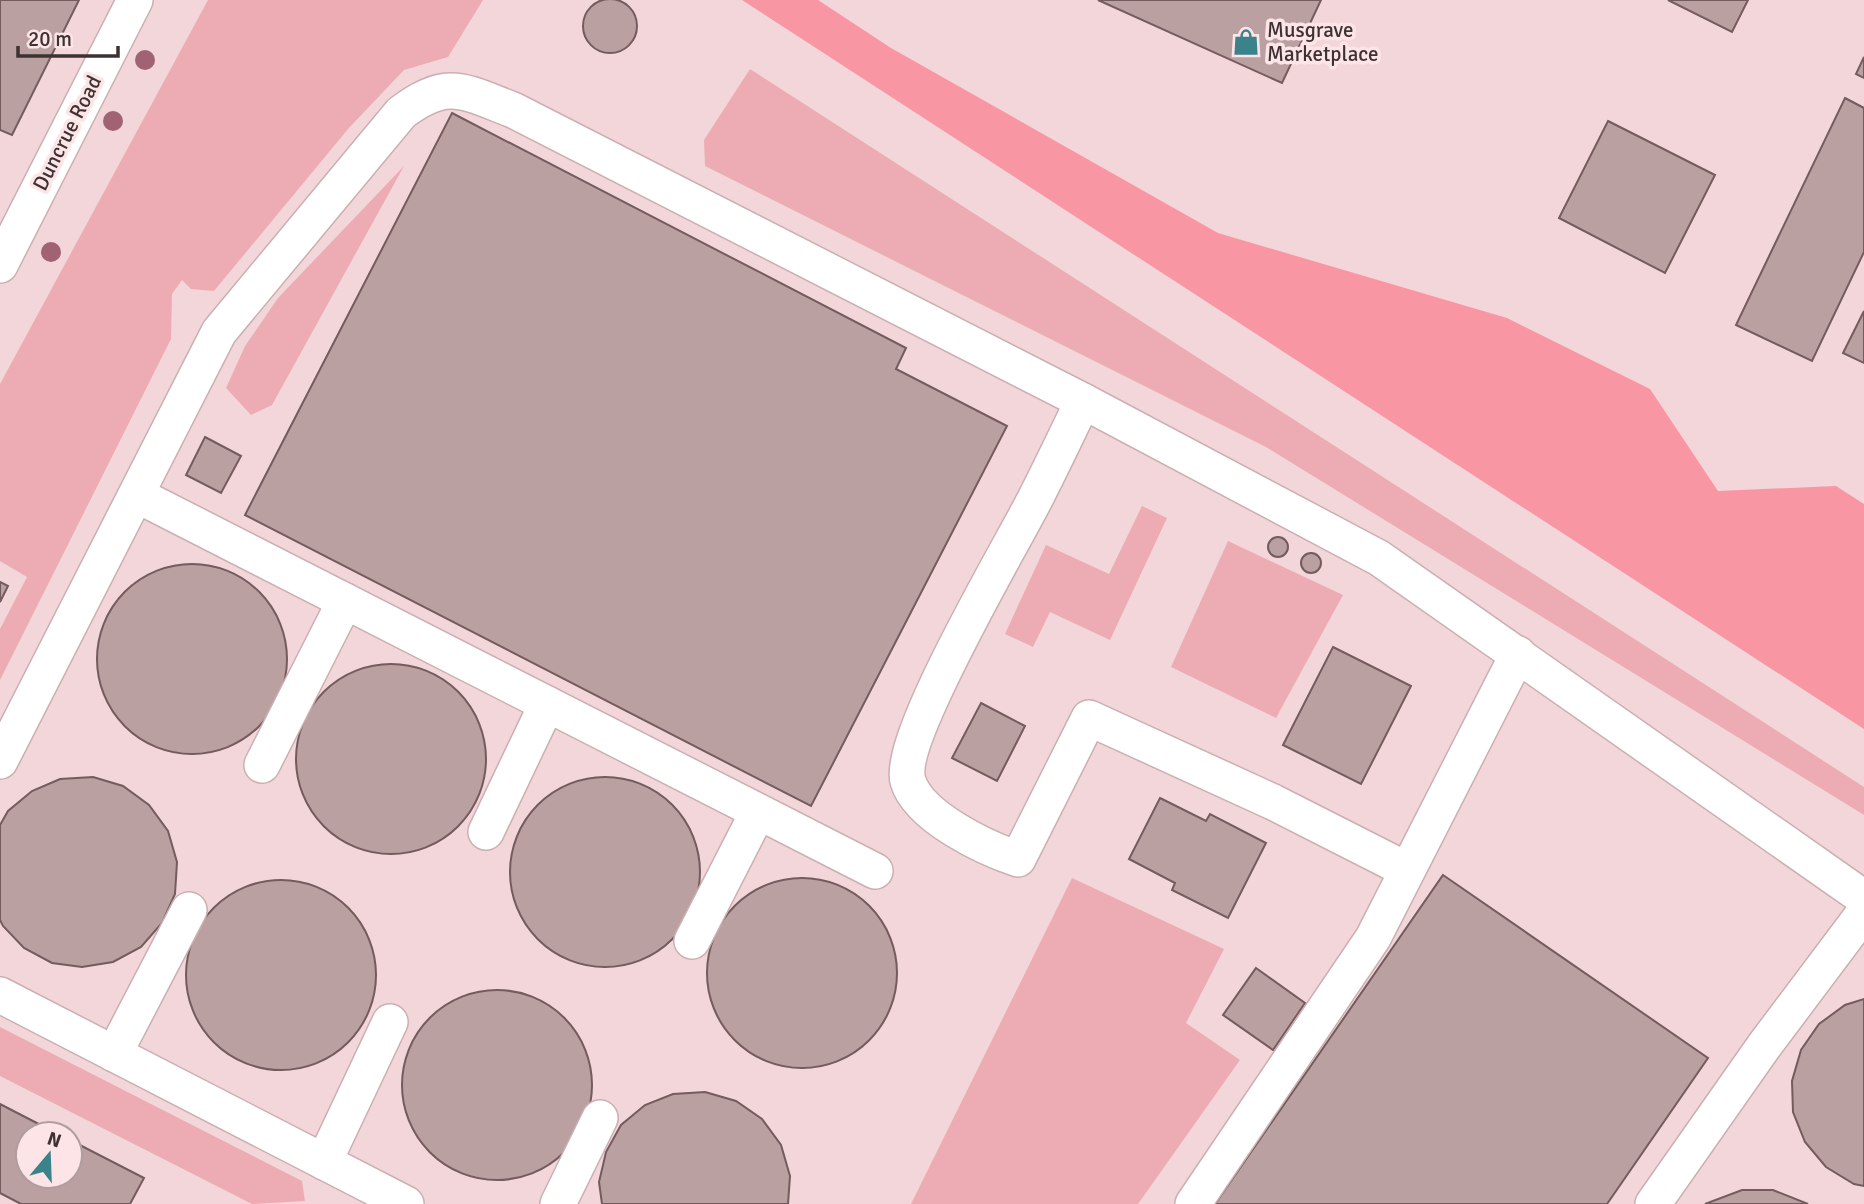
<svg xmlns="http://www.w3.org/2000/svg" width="1864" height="1204" viewBox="0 0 1864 1204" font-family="Signika,sans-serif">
<rect width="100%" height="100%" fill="#f3d6d9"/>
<g fill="#edacb3">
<polygon points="208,0 483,0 448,57 404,70 348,129 214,291 191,289 182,280 172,294 171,339 0,680 0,629 27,577 0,561 0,384"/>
<polygon points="750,69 1864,787 1864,815 1266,447 705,166 704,140"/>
<polygon points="404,166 272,405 251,415 226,388 245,346 278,298"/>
<polygon points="1142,506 1167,518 1110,640 1050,612 1033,647 1005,634 1046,545 1109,574"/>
<polygon points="1228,541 1343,595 1276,718 1171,667"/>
<polygon points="1072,878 1224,949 1186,1023 1240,1060 1138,1204 911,1204"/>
<polygon points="0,1027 302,1181 305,1201 252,1204 0,1076"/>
</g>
<polygon fill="#f996a3" points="742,0 818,0 891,48 1218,233 1507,318 1650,389 1718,491 1836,486 1864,504 1864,729"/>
<g fill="#bba0a2" stroke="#745b5e" stroke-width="2">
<circle cx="610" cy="26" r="27"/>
<polygon points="0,0 79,0 12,135 0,130"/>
<polygon points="1098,0 1321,0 1282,83"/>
<polygon points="1668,0 1748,0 1732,32"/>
<polygon points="1864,57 1864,78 1856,74"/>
<polygon points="1845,98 1864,108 1864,252 1812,361 1736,325"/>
<polygon points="452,113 906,348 896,369 1007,426 811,806 245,515"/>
<polygon points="1608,121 1715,175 1665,273 1559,218"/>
<polygon points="1864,311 1864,363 1843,353"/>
<polygon points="205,437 241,456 221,493 186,475"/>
<circle cx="1278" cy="547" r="10"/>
<circle cx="1311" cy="563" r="10"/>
<circle cx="192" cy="659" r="95"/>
<polygon points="0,582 8,586 0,602"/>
<polygon points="1333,647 1411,686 1361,784 1283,745"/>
<circle cx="391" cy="759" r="95"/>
<polygon points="981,703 1025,726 997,781 952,758"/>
<polygon points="93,777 123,786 149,805 168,831 177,862 175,894 162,923 141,947 113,962 82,967 52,963 24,948 3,926 0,920 0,825 8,811 32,791 60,779"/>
<circle cx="605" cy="872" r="95"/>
<polygon points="1160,798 1206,821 1210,814 1266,843 1228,918 1172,890 1175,883 1129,859"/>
<polygon points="1443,875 1708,1058 1607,1204 1215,1204"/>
<circle cx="802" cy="973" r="95"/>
<circle cx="281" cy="975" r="95"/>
<polygon points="1256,968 1305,1003 1273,1050 1223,1015"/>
<circle cx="497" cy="1085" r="95"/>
<polygon points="1864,999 1864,1186 1854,1184 1826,1167 1805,1142 1793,1112 1792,1081 1801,1050 1819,1024 1845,1005"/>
<polygon points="705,1092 736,1101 762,1119 781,1145 790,1176 788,1204 602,1204 599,1182 606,1152 621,1125 645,1105 673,1094"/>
<polygon points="0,1104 58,1134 28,1134 28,1176 70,1176 70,1140 144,1178 130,1204 21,1204 0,1193"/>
<polygon points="1742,1190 1773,1190 1808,1204 1705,1204"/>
</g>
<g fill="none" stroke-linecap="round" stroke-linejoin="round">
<defs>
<g id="minor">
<polyline points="0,265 135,0"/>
<path d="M1083 401C1067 434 1051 468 1034 501 1010 548 896 740 908 781 919 817 985 848 1018 859L1089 718 1273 802 1405 869"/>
<polyline points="137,495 875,871"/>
<path d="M0 761 219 332 401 113C447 78 463 91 513 110L1083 401 1379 558 1864 898"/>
<polyline points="262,765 345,601"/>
<polyline points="486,832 547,704"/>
<polyline points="692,941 758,812"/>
<polyline points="0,995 406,1204"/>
<polyline points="114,1054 189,910"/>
<polyline points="324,1162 390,1022"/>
<polyline points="558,1204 600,1118"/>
<polyline points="1193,1204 1373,938 1518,654"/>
<polyline points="1653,1204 1764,1046 1864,913"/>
</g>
</defs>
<use href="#minor" stroke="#cbafb2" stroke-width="38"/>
<use href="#minor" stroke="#fff" stroke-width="35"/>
</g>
<g fill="#a16374">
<circle cx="145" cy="60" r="10"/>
<circle cx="113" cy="121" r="10"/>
<circle cx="51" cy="252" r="10"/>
</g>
<defs>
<symbol id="shop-bare" viewBox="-9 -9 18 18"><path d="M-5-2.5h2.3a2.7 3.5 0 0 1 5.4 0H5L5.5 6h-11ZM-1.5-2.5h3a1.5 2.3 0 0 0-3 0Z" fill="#3b838a" stroke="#fde5e7" stroke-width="2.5" paint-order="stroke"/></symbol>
</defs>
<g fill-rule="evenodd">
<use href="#shop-bare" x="1227" y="23" width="38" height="38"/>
</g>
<g text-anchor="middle" stroke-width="7" stroke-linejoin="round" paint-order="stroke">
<g font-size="21" fill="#3d3233" stroke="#fde5e7" text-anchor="start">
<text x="1267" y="37">Musgrave<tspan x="1267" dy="24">Marketplace</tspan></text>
</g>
<g font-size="21" fill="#3d3233" stroke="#fde5e7">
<text transform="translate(67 133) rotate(-63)" y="7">Duncrue Road</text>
</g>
</g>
<g transform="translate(49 1155) rotate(19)"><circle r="33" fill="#fde5e7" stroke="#b09d9f" stroke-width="2"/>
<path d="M0-5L12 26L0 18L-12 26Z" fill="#3b838a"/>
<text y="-10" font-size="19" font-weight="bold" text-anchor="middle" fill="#3d3233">N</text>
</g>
<path d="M18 46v10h100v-10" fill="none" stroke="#3d3233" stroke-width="3.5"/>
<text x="28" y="46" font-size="21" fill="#3d3233" stroke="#fde5e7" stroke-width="5" paint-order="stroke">20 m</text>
</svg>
